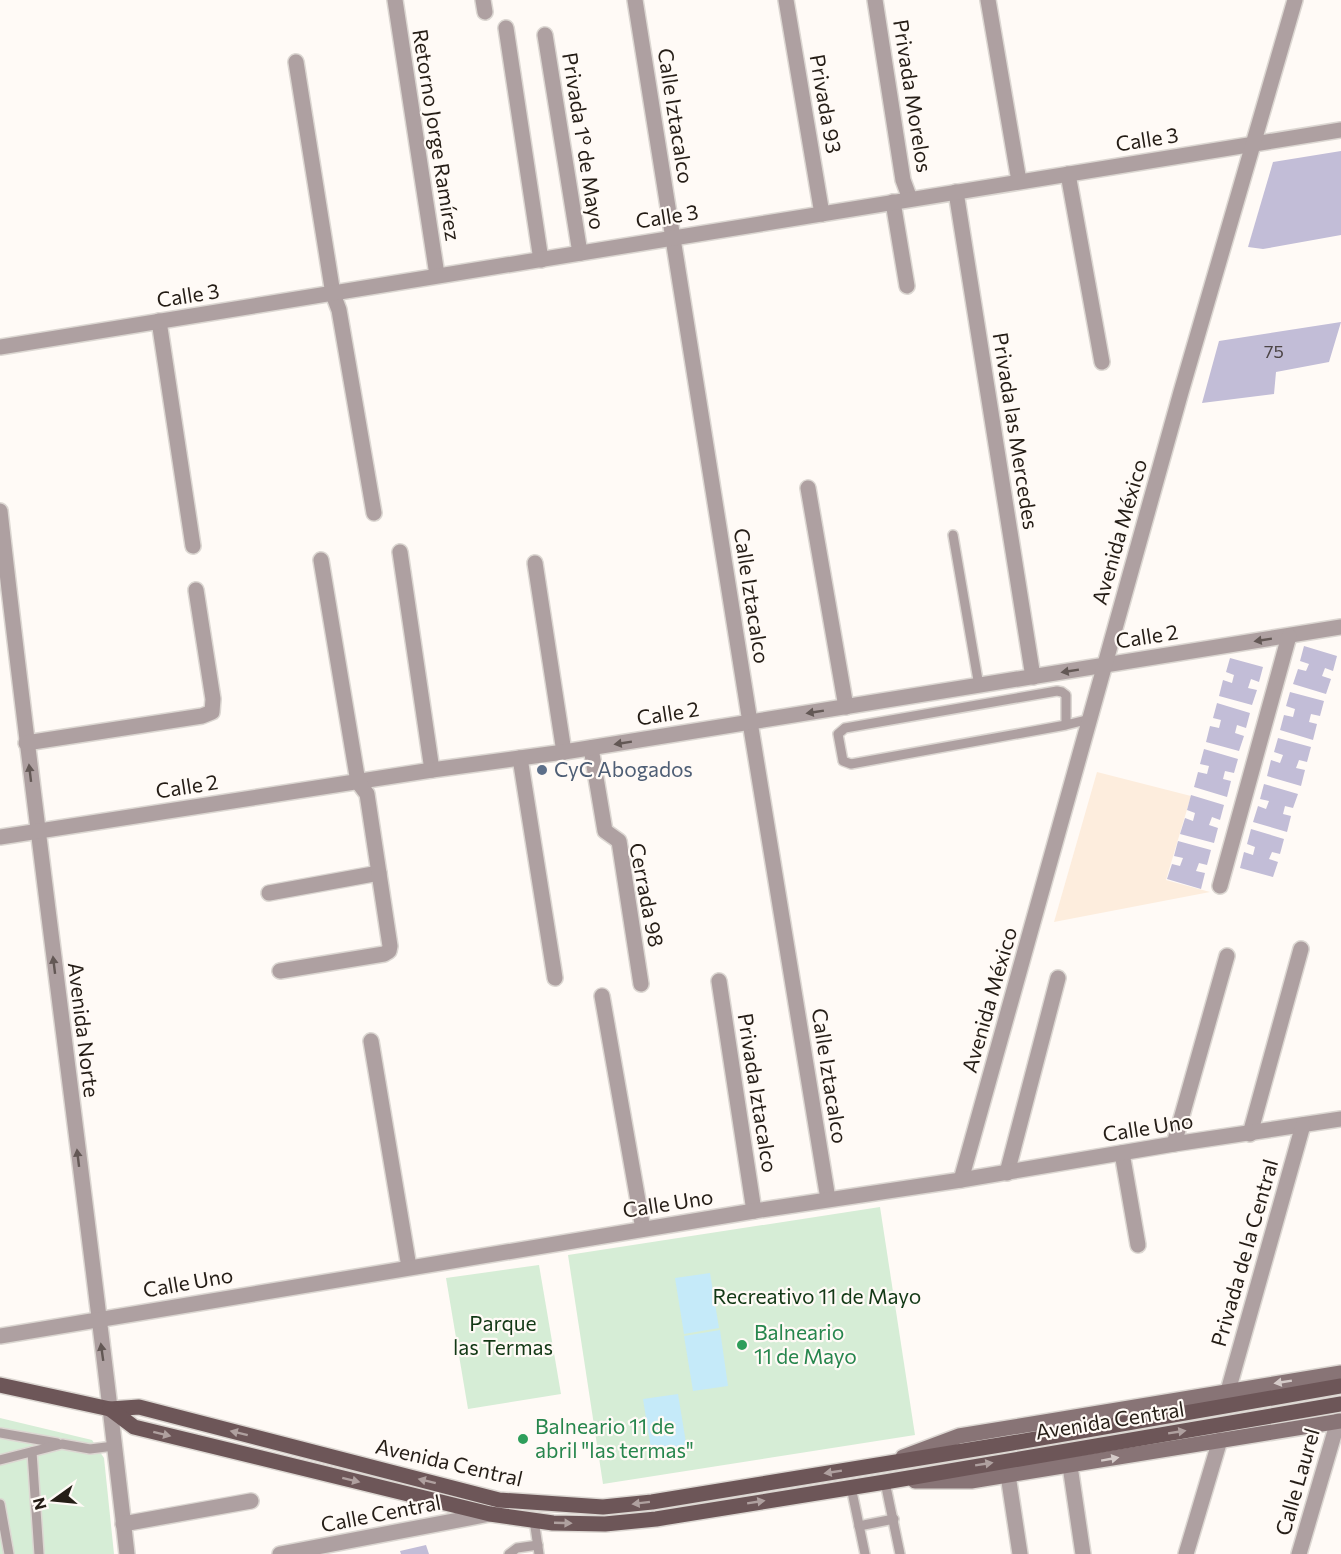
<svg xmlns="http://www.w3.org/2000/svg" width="1341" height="1554" viewBox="0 0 1341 1554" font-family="Commissioner,sans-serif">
<rect width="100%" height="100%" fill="#fffaf6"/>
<polygon fill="#fdeddd" points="1097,772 1191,796 1166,880 1210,892 1054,922"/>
<g fill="#d6edd6">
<polygon points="880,1207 915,1435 603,1484 568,1255"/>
<polygon points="539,1265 561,1394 468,1409 446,1278"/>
<polygon points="0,1418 92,1440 104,1458 114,1554 0,1554"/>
</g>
<g fill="#c5eaf9">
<polygon points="710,1273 719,1328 684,1334 675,1278"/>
<polygon points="720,1330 728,1386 693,1391 684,1336"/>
<polygon points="678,1394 687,1449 652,1455 643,1399"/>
</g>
<g fill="#c2bdd7">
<polygon points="1341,151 1341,235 1263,249 1248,247 1273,162"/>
<polygon points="1341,322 1329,362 1276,372 1274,394 1202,403 1219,341"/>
<polygon points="1304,646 1337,656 1333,671 1325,668 1322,676 1331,679 1326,694 1293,684 1298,669 1306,671 1309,664 1300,661"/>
<polygon points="1230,658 1263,667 1259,682 1251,679 1248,688 1257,690 1252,705 1219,696 1223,680 1232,683 1234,675 1226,672"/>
<polygon points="1290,692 1324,701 1320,716 1311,714 1309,722 1317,724 1313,740 1280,730 1284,715 1293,717 1295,709 1286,706"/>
<polygon points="1217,703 1250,713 1246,728 1237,725 1235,733 1244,736 1239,751 1206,742 1210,726 1219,728 1221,720 1213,718"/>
<polygon points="1278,738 1311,747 1307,762 1299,760 1296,768 1305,770 1301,786 1267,776 1271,760 1280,763 1283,755 1274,752"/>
<polygon points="1204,749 1238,759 1234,773 1225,771 1223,779 1231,781 1227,797 1194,787 1198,772 1207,774 1209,766 1200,764"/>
<polygon points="1264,784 1298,794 1293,808 1285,806 1283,814 1291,816 1287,832 1253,822 1258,806 1266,809 1269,801 1260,799"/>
<polygon points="1191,795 1224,805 1220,820 1212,817 1209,825 1218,828 1214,843 1180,834 1185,818 1193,821 1195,813 1187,810"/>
<polygon points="1251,829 1284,839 1280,854 1272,852 1269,859 1278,862 1273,877 1240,868 1244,852 1253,855 1255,847 1247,844"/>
<polygon points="1178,841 1211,850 1207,865 1199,863 1196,871 1205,873 1201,889 1167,879 1172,864 1180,866 1183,858 1174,856"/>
<polygon points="426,1545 429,1554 401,1554 400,1551"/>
</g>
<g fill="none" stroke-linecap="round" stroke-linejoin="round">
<defs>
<g id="lane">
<polyline points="953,535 979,686"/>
<polyline points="1066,725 1066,695 1062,692 1057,691 845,728 838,734 843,761 851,764 1066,725 1090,719"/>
<polyline points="0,1433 57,1443"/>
<polyline points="32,1452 39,1554"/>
<polyline points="0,1460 62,1444 90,1449 114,1446"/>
<polyline points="885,1482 900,1554"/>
<polyline points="851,1487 865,1554"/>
<polyline points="0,1504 9,1554"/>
<polyline points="534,1520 539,1554"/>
<polyline points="859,1526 894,1519"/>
<polyline points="509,1554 517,1548 538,1545"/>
</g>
<g id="street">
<polyline points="395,0 437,275"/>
<polyline points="483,0 485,12"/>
<polyline points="635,0 750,722 828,1199"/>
<polyline points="786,0 822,214"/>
<polyline points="875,0 903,180 910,199"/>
<polyline points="988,0 1019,181"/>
<polyline points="506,28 541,260"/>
<polyline points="545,35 580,253"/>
<polyline points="296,62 333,294 339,310 374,513"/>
<polyline points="1068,174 1102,362"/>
<polyline points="956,192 1033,677"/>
<polyline points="893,202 907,286"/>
<polyline points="159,321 193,546"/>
<polyline points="0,347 1341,130"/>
<polyline points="808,488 846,707"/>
<path d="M0 511C39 859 88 1206 127 1554"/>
<polyline points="400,552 432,770"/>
<polyline points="535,563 564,752"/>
<polyline points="26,743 202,716 212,712 213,699 196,590"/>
<polyline points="591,748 605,831 619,841 641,984"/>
<polyline points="520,758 555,978"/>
<polyline points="0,837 432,770 564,752 1341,627"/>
<polyline points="1220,886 1289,636"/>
<polyline points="269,893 379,873"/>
<polyline points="280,971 384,954 389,951 390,946 367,794 358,782 321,560"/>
<polyline points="719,981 754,1211"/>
<polyline points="602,996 643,1229"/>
<polyline points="371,1041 409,1267"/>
<polyline points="1250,1134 1301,949"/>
<polyline points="1174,1144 1227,956"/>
<polyline points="1122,1153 1138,1245"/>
<polyline points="1007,1173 1058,978"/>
<polyline points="961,1180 1181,392 1295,0"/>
<polyline points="0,1336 754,1211 961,1180 1174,1144 1341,1119"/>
<polyline points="1228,1391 1303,1125"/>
<polyline points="1070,1466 1083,1554"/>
<polyline points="1008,1475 1020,1554"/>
<polyline points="123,1524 251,1501"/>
<polyline points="280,1554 490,1514"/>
<polyline points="1186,1554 1220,1440"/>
<polyline points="1299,1554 1338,1421"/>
</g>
<g id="secondary">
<polyline points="903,1457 959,1436 1341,1373"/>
<polyline points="915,1481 971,1481 1341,1421"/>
</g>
<g id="primary">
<polyline points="0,1385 110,1409 139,1407 499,1500 603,1507 652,1502 1012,1443 1341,1386"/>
<polyline points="110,1409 134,1427 490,1514 553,1523 605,1524 656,1519 885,1482 1341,1404"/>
</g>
</defs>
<use href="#lane" stroke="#dcd7d2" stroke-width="12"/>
<use href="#street" stroke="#dcd7d2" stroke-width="18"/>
<use href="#secondary" stroke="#dcd7d2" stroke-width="18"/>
<use href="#primary" stroke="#dcd7d2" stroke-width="18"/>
<use href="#lane" stroke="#aea0a1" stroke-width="9"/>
<use href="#street" stroke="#aea0a1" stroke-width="15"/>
<use href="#secondary" stroke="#887476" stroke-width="15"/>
<use href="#primary" stroke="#6d5658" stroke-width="15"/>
</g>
<defs><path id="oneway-solid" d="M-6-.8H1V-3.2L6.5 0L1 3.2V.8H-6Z" transform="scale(1.5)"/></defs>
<g fill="#635855">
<use href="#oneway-solid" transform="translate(1263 640) rotate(171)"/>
<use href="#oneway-solid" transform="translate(1070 671) rotate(171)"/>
<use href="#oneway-solid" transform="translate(815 712) rotate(171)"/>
<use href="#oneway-solid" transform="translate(623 743) rotate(171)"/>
<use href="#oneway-solid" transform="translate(30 773) rotate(-97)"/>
<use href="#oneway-solid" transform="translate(54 965) rotate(-97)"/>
<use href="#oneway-solid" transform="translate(78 1158) rotate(-97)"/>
<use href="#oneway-solid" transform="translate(102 1352) rotate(-98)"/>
</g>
<g fill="#d5cbc9">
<use href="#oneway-solid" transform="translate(1283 1382) rotate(171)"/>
<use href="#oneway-solid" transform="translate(1110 1459) rotate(-10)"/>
</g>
<g fill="#afa09f">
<use href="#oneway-solid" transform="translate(1177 1432) rotate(-9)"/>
<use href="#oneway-solid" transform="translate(239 1433) rotate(-166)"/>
<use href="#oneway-solid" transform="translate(162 1434) rotate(14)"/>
<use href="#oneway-solid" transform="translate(984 1464) rotate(-9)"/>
<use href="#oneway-solid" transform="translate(833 1472) rotate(171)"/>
<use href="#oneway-solid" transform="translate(351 1480) rotate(14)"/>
<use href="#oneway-solid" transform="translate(427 1481) rotate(-166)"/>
<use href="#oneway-solid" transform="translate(756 1502) rotate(-9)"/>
<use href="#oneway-solid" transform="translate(641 1503) rotate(173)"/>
<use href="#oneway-solid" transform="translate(563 1523) rotate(2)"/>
</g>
<circle fill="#5c6f8a" stroke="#fffaf6" stroke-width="2" cx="542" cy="770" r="6"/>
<g fill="#2e9e5b" stroke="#fffaf6" stroke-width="2">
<circle cx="742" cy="1345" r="6"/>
<circle cx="523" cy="1439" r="6"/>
</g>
<g text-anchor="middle" stroke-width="4.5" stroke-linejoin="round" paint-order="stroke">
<g font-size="18" fill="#4c4546">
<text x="1274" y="358">75</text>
</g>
<g font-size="21" fill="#251d16" stroke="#fffaf6">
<text transform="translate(912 96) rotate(81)" y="7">Privada Morelos</text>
<text transform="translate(825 104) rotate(80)" y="7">Privada 93</text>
<text transform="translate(675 116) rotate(81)" y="7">Calle Iztacalco</text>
<text transform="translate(436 135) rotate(81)" y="7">Retorno Jorge Ramírez</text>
<text transform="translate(1147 140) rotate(-9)" y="7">Calle 3</text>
<text transform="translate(583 141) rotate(81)" y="7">Privada 1º de Mayo</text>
<text transform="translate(667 217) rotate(-9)" y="7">Calle 3</text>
<text transform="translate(188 296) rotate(-9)" y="7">Calle 3</text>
<text transform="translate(1015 431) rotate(81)" y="7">Privada las Mercedes</text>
<text transform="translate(1120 532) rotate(-74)" y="7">Avenida México</text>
<text transform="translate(751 596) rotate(81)" y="7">Calle Iztacalco</text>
<text transform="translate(1147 637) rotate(-9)" y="7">Calle 2</text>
<text transform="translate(668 714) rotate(-9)" y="7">Calle 2</text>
<text transform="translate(187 787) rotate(-9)" y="7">Calle 2</text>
<text transform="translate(646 895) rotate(79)" y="7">Cerrada 98</text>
<text transform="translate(990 1000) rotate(-74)" y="7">Avenida México</text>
<text transform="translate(83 1030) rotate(83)" y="7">Avenida Norte</text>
<text transform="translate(829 1076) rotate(81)" y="7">Calle Iztacalco</text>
<text transform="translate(757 1093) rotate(81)" y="7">Privada Iztacalco</text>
<text transform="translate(1148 1128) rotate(-9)" y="7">Calle Uno</text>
<text transform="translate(668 1204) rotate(-9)" y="7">Calle Uno</text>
<text transform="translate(1245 1253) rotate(-74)" y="7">Privada de la Central</text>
<text transform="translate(188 1283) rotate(-10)" y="7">Calle Uno</text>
<text transform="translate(1110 1421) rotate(-9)" y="7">Avenida Central</text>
<text transform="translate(449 1463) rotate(13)" y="7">Avenida Central</text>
<text transform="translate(1298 1482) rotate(-74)" y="7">Calle Laurel</text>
<text transform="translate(381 1514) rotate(-11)" y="7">Calle Central</text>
</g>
<g font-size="21" fill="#4e5e75" stroke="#fffaf6" text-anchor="start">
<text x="554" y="777">CyC Abogados</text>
</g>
<g font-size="21" fill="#123815" stroke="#fffaf6">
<text x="817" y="1304">Recreativo 11 de Mayo</text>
<text x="503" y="1331">Parque<tspan x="503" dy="24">las Termas</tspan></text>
</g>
<g font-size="21" fill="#27864d" stroke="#fffaf6" text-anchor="start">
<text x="754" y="1340">Balneario<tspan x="754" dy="24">11 de Mayo</tspan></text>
<text x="535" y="1434">Balneario 11 de<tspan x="535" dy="24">abril "las termas"</tspan></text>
</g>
</g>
<g transform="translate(54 1500) rotate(255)" stroke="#fffaf6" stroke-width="4.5" paint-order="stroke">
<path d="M0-4.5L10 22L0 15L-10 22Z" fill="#251d16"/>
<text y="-9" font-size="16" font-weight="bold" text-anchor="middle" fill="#251d16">N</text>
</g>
</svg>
